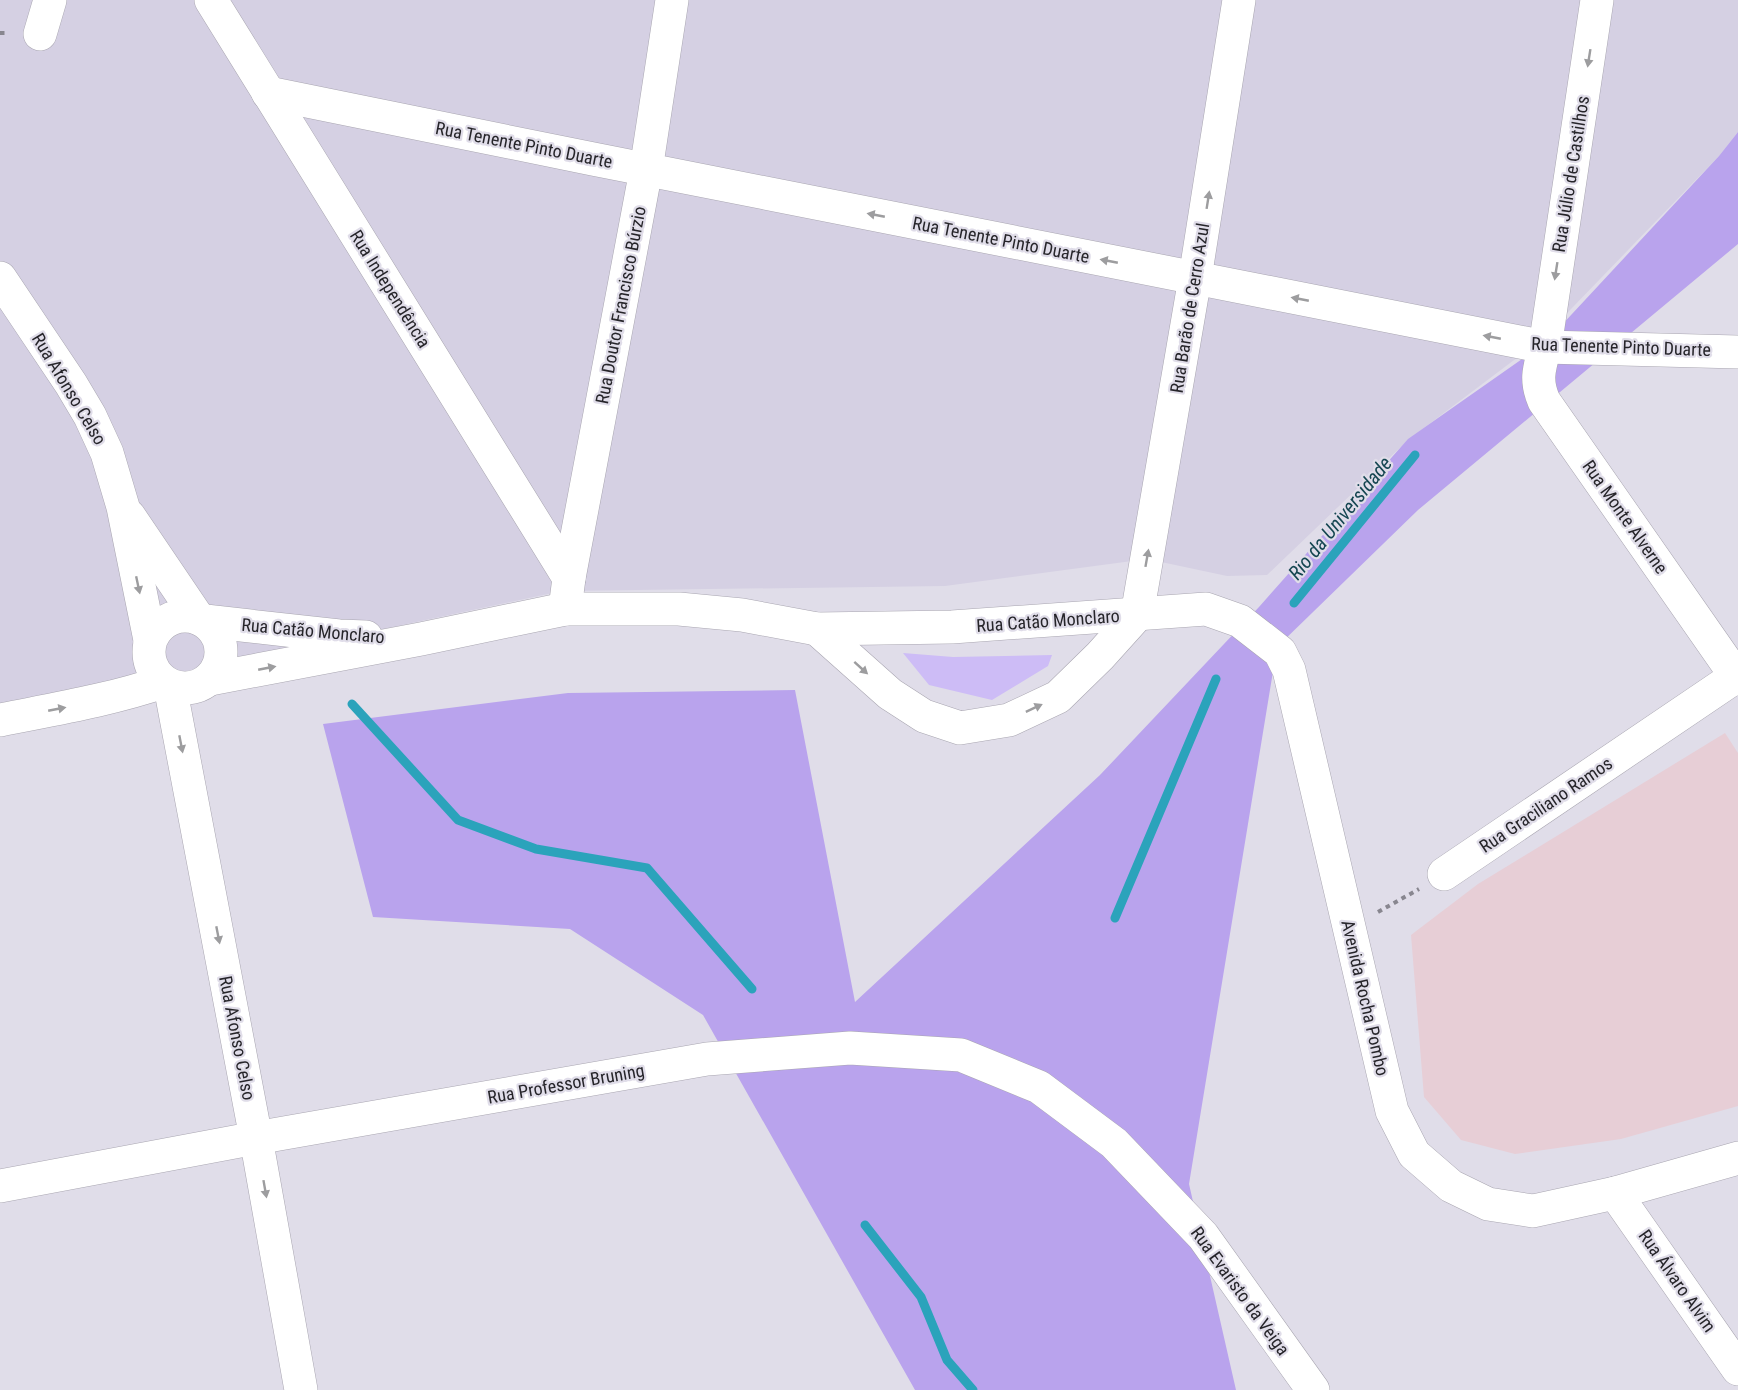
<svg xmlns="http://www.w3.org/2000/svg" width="1738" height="1390" viewBox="0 0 1738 1390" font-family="'Roboto Condensed',sans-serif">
<rect width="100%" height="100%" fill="#e0dde9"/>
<polygon fill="#d5d0e3" points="0,0 1738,0 1738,132 1719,156 1542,339 1408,440 1267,575 1227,576 1147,559 945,586 562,591 138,681 0,705"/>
<polygon fill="#e7ced6" points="1725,733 1738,753 1738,1106 1621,1139 1515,1154 1461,1140 1424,1097 1411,935 1478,884"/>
<polygon fill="#cdbcf6" points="903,653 953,657 1052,655 1048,666 992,700 929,685"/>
<polygon fill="#b9a3ed" points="1738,132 1738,244 1418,510 1277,647 1189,1184 1236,1390 915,1390 703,1015 570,929 373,917 323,724 568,693 795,690 855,1002 1100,775 1259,607 1408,439 1545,343 1719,156"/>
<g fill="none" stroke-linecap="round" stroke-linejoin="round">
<g stroke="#2ba3bb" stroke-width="9">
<polyline points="1294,603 1415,455"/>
<polyline points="352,704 458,820 536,849 647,868 752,989"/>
<polyline points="1115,918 1216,679"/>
<polyline points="865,1225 921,1297 947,1360 973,1390"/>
</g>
<defs>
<g id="street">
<polyline points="211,0 569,578"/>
<path d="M1597 0 1545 347C1539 369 1535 380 1544 401L1738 679"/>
<polyline points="40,34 50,0"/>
<polyline points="268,93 593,159 1545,347 1738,352"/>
<polyline points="0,278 71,384 90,416 107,453 123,507 150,640"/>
<polyline points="129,516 198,618"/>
<polyline points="817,629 890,694 924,716 960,728 1009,720 1058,697 1100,656 1137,615 1195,278 1239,0"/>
<polyline points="1444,874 1738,675"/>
<polyline points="0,1186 256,1138 707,1059 850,1048 961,1055 1039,1087 1114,1143 1203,1236 1313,1390"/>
<polyline points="1615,1193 1738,1369"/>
</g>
<g id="secondary">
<polyline points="565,609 569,578 646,170 672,0"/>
<circle cx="185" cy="652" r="36"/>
<polyline points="205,621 339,636 366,637"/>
<polyline points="210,679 421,639 565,609 679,609 742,615 817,629 952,627 1206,609 1240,621 1280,652 1289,670 1392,1111 1414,1154 1451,1186 1488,1204 1533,1211 1615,1193 1738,1158"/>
<polyline points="170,686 256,1138 301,1390"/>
<path d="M0 720C55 709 110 700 163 682"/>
</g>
</defs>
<use href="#street" stroke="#a9a6b1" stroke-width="34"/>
<use href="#secondary" stroke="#a9a6b1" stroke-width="34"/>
<g stroke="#88868f" stroke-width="4" stroke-dasharray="4.5 4.5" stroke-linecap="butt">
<polyline points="0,33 9,33"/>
<polyline points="1378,912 1419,889"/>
</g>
<use href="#street" stroke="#fff" stroke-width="33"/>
<use href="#secondary" stroke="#fff" stroke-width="33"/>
</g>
<defs><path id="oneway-solid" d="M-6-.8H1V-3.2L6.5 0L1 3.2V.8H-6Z" transform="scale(1.5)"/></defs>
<g fill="#9d9d9f">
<use href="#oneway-solid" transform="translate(1589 58) rotate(99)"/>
<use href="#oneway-solid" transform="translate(1208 200) rotate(-81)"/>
<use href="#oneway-solid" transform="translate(876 215) rotate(-169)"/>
<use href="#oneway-solid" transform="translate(1109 261) rotate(-169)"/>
<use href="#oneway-solid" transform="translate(1556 271) rotate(99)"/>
<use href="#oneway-solid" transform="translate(1300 299) rotate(-169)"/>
<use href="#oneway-solid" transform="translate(1492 337) rotate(-169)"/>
<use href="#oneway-solid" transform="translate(1147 558) rotate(-80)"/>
<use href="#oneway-solid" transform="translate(138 585) rotate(78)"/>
<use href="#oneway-solid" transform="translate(267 668) rotate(-11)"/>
<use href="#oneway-solid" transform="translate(861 668) rotate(42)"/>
<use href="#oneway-solid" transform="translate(1034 708) rotate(-25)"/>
<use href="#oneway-solid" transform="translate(57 709) rotate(-11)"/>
<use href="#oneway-solid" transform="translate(181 744) rotate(79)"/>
<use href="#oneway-solid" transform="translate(218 935) rotate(79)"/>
<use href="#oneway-solid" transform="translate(265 1189) rotate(80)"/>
</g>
<g text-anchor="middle" stroke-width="4.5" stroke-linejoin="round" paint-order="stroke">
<g font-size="18" fill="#26252a" stroke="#e0dde9">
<text transform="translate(524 145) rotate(11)" y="6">Rua Tenente Pinto Duarte</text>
<text transform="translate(1571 174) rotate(-81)" y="6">Rua Júlio de Castilhos</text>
<text transform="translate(1001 240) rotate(11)" y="6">Rua Tenente Pinto Duarte</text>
<text transform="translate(390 289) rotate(58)" y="6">Rua Independência</text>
<text transform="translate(621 305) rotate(-79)" y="6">Rua Doutor Francisco Búrzio</text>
<text transform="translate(1190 308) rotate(-81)" y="6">Rua Barão de Cerro Azul</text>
<text transform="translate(1621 347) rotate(2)" y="6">Rua Tenente Pinto Duarte</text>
<text transform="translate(69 389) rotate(59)" y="6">Rua Afonso Celso</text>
<text transform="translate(1625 517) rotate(55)" y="6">Rua Monte Alverne</text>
<text transform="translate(1048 621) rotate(-4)" y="6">Rua Catão Monclaro</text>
<text transform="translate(313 631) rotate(5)" y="6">Rua Catão Monclaro</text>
<text transform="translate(1546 805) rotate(-34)" y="6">Rua Graciliano Ramos</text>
<text transform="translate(1365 998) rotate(77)" y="6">Avenida Rocha Pombo</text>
<text transform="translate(237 1038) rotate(79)" y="6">Rua Afonso Celso</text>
<text transform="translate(566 1084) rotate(-10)" y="6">Rua Professor Bruning</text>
<text transform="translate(1677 1281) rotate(55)" y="6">Rua Álvaro Alvim</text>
<text transform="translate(1240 1291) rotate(54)" y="6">Rua Evaristo da Veiga</text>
</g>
<g font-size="20" font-style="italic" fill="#154651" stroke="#e0dde9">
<text transform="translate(1340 518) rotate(-51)" y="7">Rio da Universidade</text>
</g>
</g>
</svg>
